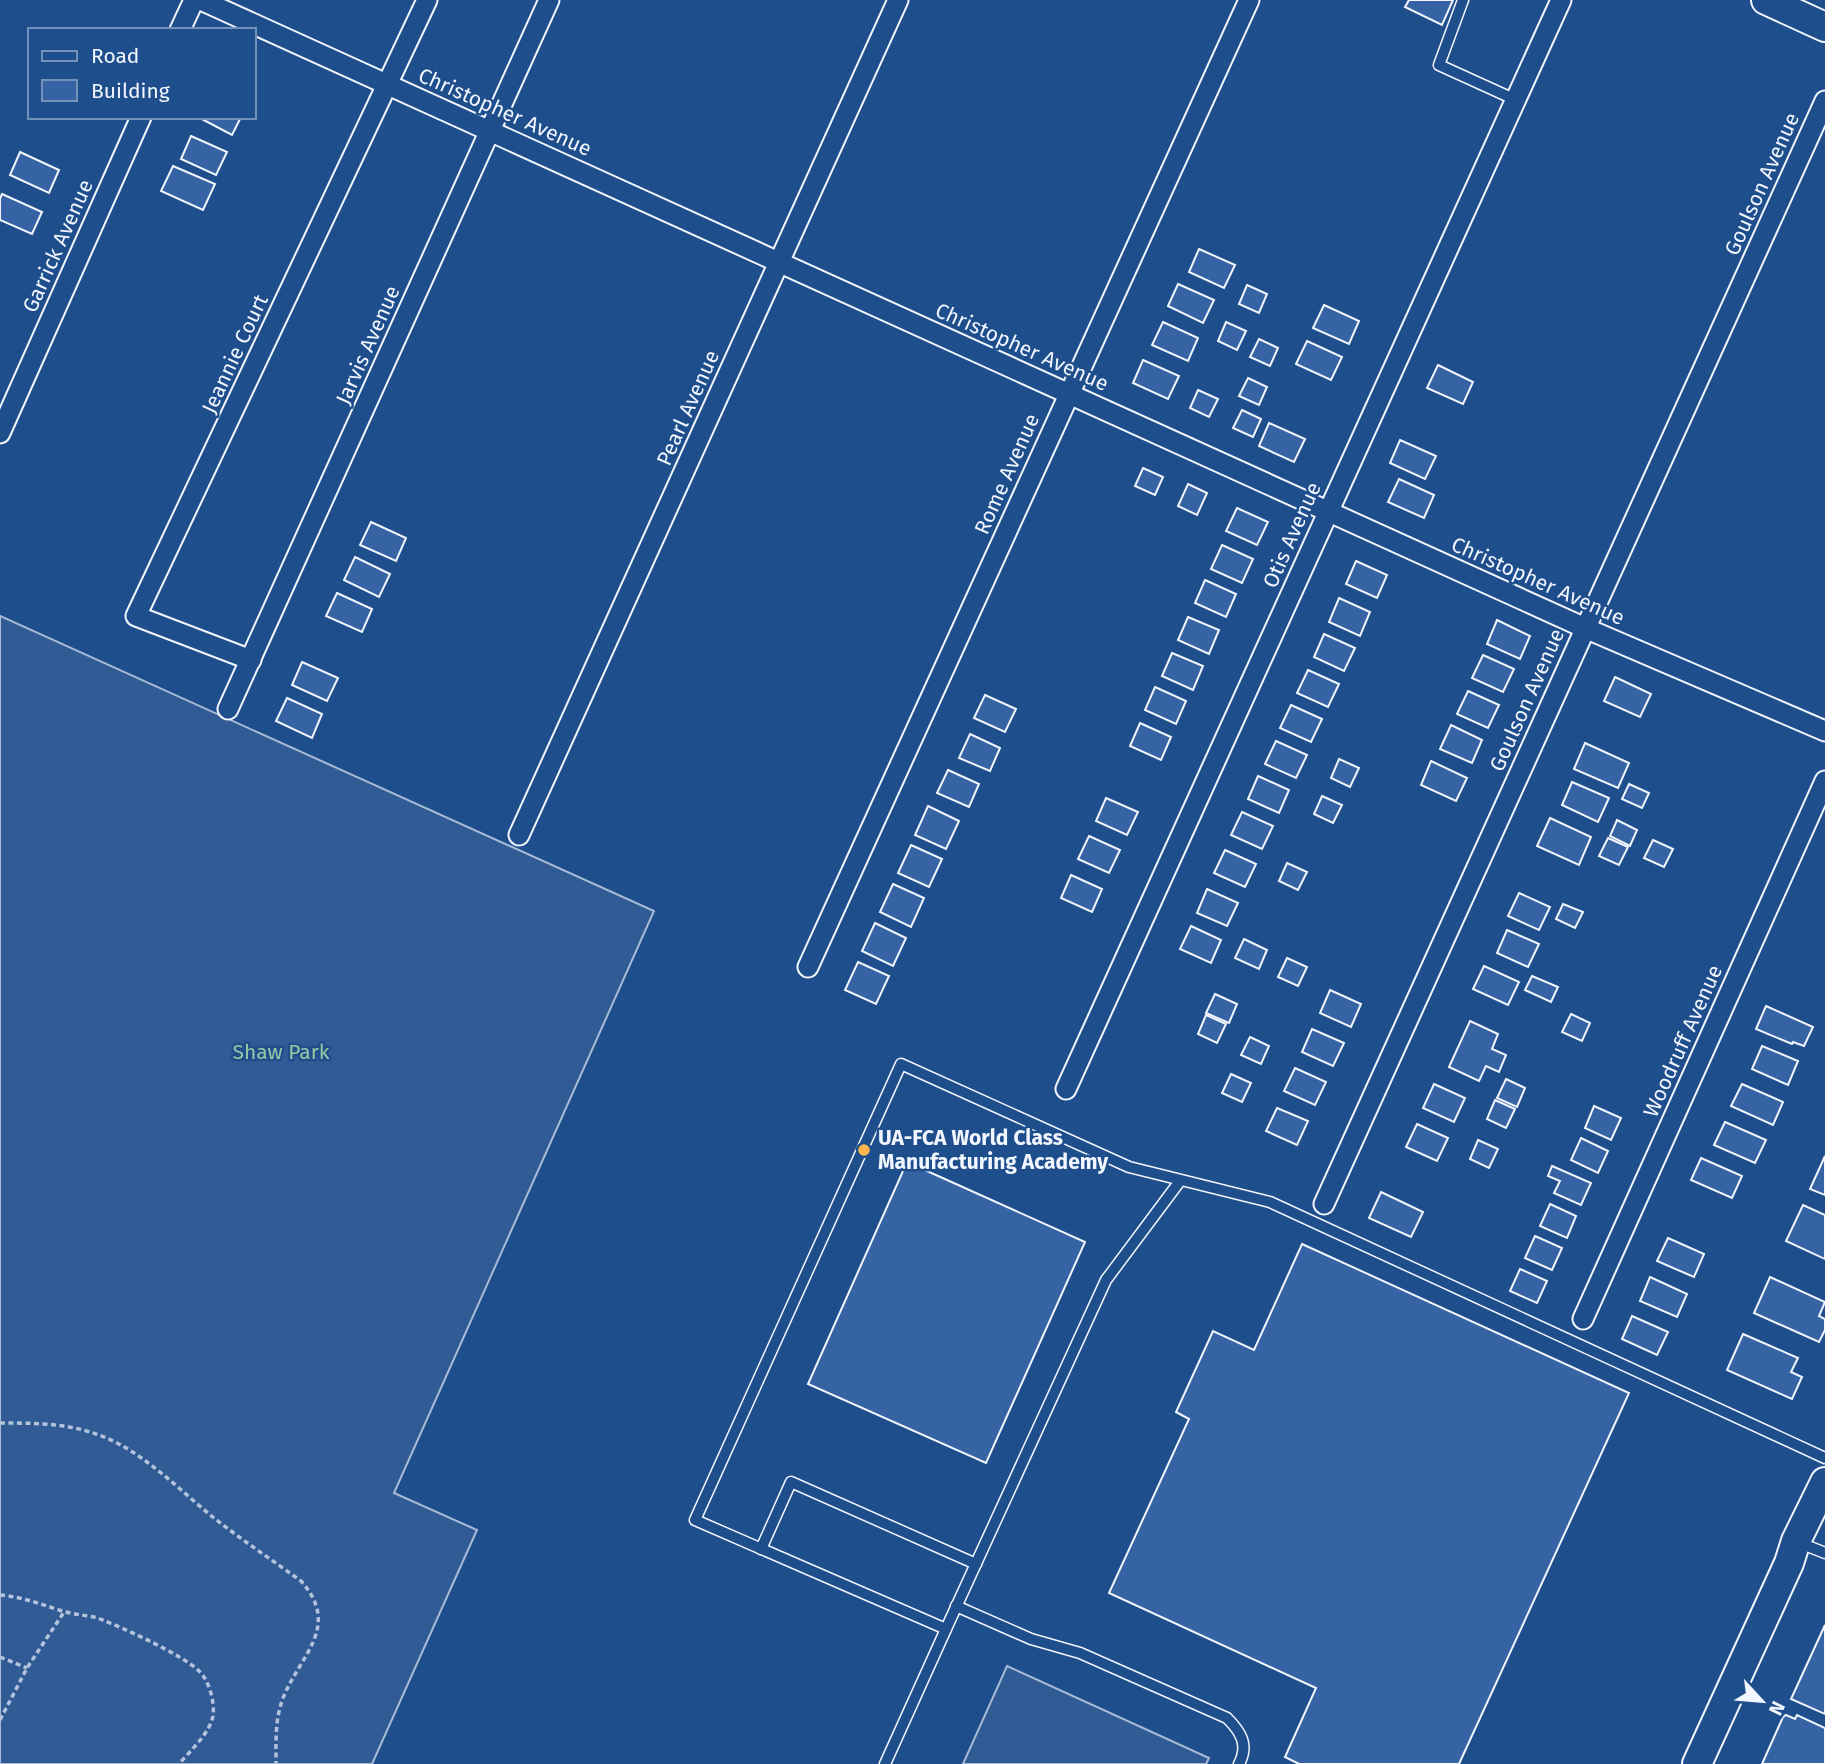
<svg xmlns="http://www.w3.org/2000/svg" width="1825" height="1764" viewBox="0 0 1825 1764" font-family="'Fira Sans',sans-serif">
<rect width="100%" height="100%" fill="#1f4e8c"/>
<g fill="#305b95" stroke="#a8bbd7" stroke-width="2">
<polygon points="0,616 654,911 394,1493 477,1530 372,1764 0,1764"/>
<polygon points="1007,1666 1209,1758 1206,1764 963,1764"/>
</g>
<g fill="#3563a3" stroke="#f2f6ff" stroke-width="2">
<polygon points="1409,0 1453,0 1442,25 1405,7"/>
<polygon points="198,117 241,117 232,135"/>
<polygon points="191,136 227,152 216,175 181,159"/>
<polygon points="20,152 59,170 49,193 10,175"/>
<polygon points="173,166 215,184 203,210 161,191"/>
<polygon points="2,194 42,212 32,234 0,220 0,199"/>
<polygon points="1199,249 1235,265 1224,288 1189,272"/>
<polygon points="1178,284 1214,300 1203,323 1168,306"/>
<polygon points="1247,285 1267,294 1259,313 1239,304"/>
<polygon points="1324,305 1359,321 1349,344 1313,328"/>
<polygon points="1163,322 1198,338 1188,361 1152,345"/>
<polygon points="1226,322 1246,331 1237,350 1218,341"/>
<polygon points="1259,339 1278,348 1270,366 1250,357"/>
<polygon points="1307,341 1342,357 1331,380 1296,364"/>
<polygon points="1143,360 1179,376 1168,399 1133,383"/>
<polygon points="1438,365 1473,382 1463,404 1427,388"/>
<polygon points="1248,378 1267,387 1259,405 1239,396"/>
<polygon points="1198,390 1218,399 1209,417 1190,408"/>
<polygon points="1242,410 1261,419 1253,437 1233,428"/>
<polygon points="1269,423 1305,439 1294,462 1259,446"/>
<polygon points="1400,440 1436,456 1425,479 1390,463"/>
<polygon points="1143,468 1163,477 1155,495 1135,486"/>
<polygon points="1399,479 1434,495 1424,518 1388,502"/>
<polygon points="1188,484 1207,493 1197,515 1178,506"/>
<polygon points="1237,508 1268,522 1257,545 1226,531"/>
<polygon points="371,522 406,538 396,561 360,545"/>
<polygon points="1222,545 1253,559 1242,583 1211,569"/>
<polygon points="355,557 390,574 379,597 344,580"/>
<polygon points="1356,561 1387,575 1377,598 1346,584"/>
<polygon points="1205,580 1236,594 1226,617 1195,603"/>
<polygon points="337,593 372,609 362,632 326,616"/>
<polygon points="1339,598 1370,612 1360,636 1329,622"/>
<polygon points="1188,617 1219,630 1209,654 1178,640"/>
<polygon points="1497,620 1530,636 1520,659 1487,644"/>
<polygon points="1324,634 1355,648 1344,671 1314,657"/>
<polygon points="1172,653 1203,666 1193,690 1162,676"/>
<polygon points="1483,655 1514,669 1503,692 1472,678"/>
<polygon points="302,662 338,678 327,701 292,685"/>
<polygon points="1308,670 1339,684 1328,707 1297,693"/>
<polygon points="1615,677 1651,694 1640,717 1604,701"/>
<polygon points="1155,687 1186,701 1176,724 1145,710"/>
<polygon points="1468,691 1499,705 1488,728 1457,714"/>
<polygon points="985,695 1016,709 1005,732 974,718"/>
<polygon points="287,698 322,714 312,738 276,721"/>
<polygon points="1291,705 1322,719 1311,742 1280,728"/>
<polygon points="1140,723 1171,737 1161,760 1130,746"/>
<polygon points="1451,725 1482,740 1472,763 1440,749"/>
<polygon points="970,734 1000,748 990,771 959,758"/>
<polygon points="1276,741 1307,755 1296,778 1265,764"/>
<polygon points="1585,743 1629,763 1618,788 1574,769"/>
<polygon points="1339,759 1359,768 1350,787 1331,778"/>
<polygon points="1431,761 1467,778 1456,801 1421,785"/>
<polygon points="948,770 979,784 969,807 937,793"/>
<polygon points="1258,776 1289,790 1279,813 1248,799"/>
<polygon points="1572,782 1609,798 1598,822 1562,805"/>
<polygon points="1629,784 1649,793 1642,808 1622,799"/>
<polygon points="1322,796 1342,805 1333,823 1314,814"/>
<polygon points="1106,798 1138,812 1127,835 1096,821"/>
<polygon points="928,806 959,821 946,849 915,835"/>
<polygon points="1242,812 1273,826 1262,849 1231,835"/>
<polygon points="1550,818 1591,837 1579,865 1537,846"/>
<polygon points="1617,820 1637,830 1630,846 1610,836"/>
<polygon points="1089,836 1120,850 1109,873 1078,859"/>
<polygon points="1608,838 1628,847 1619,865 1599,856"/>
<polygon points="1653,840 1673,849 1664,867 1644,858"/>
<polygon points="911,845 942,859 929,887 898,873"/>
<polygon points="1225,850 1256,864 1245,887 1214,873"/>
<polygon points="1287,863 1307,872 1298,890 1279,881"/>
<polygon points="1071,875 1102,889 1092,912 1061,898"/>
<polygon points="893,884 924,898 911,927 880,912"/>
<polygon points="1207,889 1238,903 1227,926 1197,913"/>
<polygon points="1519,893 1550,907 1539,930 1508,916"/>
<polygon points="1563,904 1583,912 1575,928 1556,919"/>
<polygon points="875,923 906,938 893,966 862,951"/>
<polygon points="1191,926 1221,940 1211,963 1180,949"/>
<polygon points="1507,930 1539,944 1528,967 1497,953"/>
<polygon points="1244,939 1267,950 1259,969 1235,958"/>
<polygon points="1287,958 1307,967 1298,986 1278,977"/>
<polygon points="858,962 889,976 876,1004 845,990"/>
<polygon points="1484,966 1519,982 1508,1005 1473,989"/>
<polygon points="1532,976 1558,987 1551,1002 1525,990"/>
<polygon points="1330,990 1361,1004 1351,1027 1320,1013"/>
<polygon points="1215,994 1237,1004 1229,1023 1206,1013"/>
<polygon points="1766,1006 1813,1027 1804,1046 1793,1042 1792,1044 1756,1029"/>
<polygon points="1571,1014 1590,1023 1582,1041 1562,1032"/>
<polygon points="1206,1015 1226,1024 1217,1043 1198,1034"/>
<polygon points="1470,1021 1498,1034 1492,1049 1506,1055 1499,1072 1486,1066 1479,1081 1449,1067"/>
<polygon points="1312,1029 1344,1043 1333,1066 1302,1052"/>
<polygon points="1250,1037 1269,1046 1261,1064 1241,1055"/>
<polygon points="1762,1046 1798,1061 1788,1085 1752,1069"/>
<polygon points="1295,1068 1326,1082 1315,1105 1284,1091"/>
<polygon points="1231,1074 1251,1083 1242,1102 1222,1093"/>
<polygon points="1506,1079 1525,1088 1517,1107 1497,1098"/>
<polygon points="1434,1084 1465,1098 1454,1122 1423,1108"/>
<polygon points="1742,1084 1783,1102 1773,1125 1731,1106"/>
<polygon points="1495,1100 1515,1109 1506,1128 1487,1119"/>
<polygon points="1594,1106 1621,1118 1611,1140 1585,1128"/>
<polygon points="1277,1108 1308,1121 1297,1145 1266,1131"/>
<polygon points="1725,1122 1766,1140 1755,1163 1714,1145"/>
<polygon points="1417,1124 1448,1138 1437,1161 1406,1147"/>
<polygon points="1581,1138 1608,1151 1598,1173 1571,1160"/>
<polygon points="1478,1140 1498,1149 1489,1168 1470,1159"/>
<polygon points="1825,1156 1825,1195 1810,1189"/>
<polygon points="1701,1158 1742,1176 1732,1198 1691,1180"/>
<polygon points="907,1162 1085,1242 986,1463 808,1384"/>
<polygon points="1552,1166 1591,1183 1581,1205 1554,1193 1560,1181 1548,1176"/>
<polygon points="1381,1192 1423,1212 1411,1237 1369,1218"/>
<polygon points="1550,1204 1576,1216 1567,1238 1540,1226"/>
<polygon points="1803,1205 1825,1215 1825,1259 1786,1241"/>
<polygon points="1535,1236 1562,1248 1552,1270 1525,1258"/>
<polygon points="1668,1238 1704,1254 1694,1277 1657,1261"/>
<polygon points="1302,1244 1629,1393 1459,1764 1299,1764 1285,1757 1316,1688 1109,1593 1189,1419 1176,1412 1213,1331 1254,1350"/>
<polygon points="1520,1269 1547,1281 1537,1303 1510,1291"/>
<polygon points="1650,1277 1687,1294 1677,1317 1640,1301"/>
<polygon points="1770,1277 1825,1302 1819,1316 1825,1319 1825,1330 1819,1342 1754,1313"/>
<polygon points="1632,1316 1668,1332 1657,1355 1622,1339"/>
<polygon points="1743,1334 1798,1358 1791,1372 1802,1377 1792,1399 1727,1370"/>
<polygon points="1825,1625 1825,1714 1791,1699"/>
<polygon points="1786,1715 1795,1719 1797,1715 1825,1728 1825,1764 1762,1764 1783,1717"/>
</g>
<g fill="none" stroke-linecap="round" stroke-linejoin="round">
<defs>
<g id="lane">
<polyline points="1463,0 1439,65 1516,100"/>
<polyline points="1800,1543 1825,1553"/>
<polyline points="761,1549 791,1482 976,1564"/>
<path d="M956 1606 1031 1639 1080 1653 1227 1718C1241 1732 1249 1745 1239 1764"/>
<polyline points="946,1629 1106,1280 1180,1181"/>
<polyline points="885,1764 946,1629 695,1520 901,1064 1129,1167 1270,1202 1825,1458"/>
</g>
<g id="street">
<polyline points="201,0 1585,628 1825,731"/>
<polyline points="180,30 194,0"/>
<polyline points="0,433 141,117"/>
<polyline points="251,660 136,616 427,0"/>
<polyline points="228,709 549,0"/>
<polyline points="519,835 898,0"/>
<polyline points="808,967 1249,0"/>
<polyline points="1066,1089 1561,0"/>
<polyline points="1324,1204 1825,101"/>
<polyline points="1583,1319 1825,781"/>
</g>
<g id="secondary">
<polyline points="1766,0 1825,27"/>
<polyline points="1697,1764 1789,1563 1796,1541 1825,1482"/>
</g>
</defs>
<use href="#lane" stroke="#f2f6ff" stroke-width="13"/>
<use href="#street" stroke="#f2f6ff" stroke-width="23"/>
<use href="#secondary" stroke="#f2f6ff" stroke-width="32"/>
<g stroke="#b3c4dc" stroke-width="3.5" stroke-dasharray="5 3.5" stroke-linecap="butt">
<path d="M0 1423C31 1423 66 1423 96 1434 141 1449 178 1489 214 1518 242 1540 272 1560 301 1581 344 1629 295 1659 281 1704 275 1723 276 1744 276 1764"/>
<path d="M0 1595C22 1597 41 1604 62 1611 72 1614 83 1615 94 1617 116 1624 183 1655 199 1671 209 1680 215 1702 213 1716 210 1733 190 1751 179 1764"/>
<polyline points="0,1657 27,1668"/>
<polyline points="0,1720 27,1668 64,1612"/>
</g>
<use href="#lane" stroke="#1f4e8c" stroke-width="10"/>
<use href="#street" stroke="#1f4e8c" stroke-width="19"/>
<use href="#secondary" stroke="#1f4e8c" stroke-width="28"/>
</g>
<circle fill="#ffb74d" stroke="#1f4e8c" stroke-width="2.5" cx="864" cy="1150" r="7"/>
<g text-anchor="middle" stroke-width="5" stroke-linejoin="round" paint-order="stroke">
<g font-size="21" fill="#f2f6ff" stroke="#1f4e8c">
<text transform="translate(505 112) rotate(24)" y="7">Christopher Avenue</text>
<text transform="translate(1762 184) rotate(-66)" y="7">Goulson Avenue</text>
<text transform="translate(58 246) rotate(-66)" y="7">Garrick Avenue</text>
<text transform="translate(368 345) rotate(-66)" y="7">Jarvis Avenue</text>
<text transform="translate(1022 347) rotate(24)" y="7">Christopher Avenue</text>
<text transform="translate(235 354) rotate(-65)" y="7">Jeannie Court</text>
<text transform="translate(688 408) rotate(-66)" y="7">Pearl Avenue</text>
<text transform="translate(1007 474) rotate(-66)" y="7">Rome Avenue</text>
<text transform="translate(1292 535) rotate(-66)" y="7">Otis Avenue</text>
<text transform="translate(1538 581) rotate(24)" y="7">Christopher Avenue</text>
<text transform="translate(1527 700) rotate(-66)" y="7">Goulson Avenue</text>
<text transform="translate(1683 1041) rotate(-66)" y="7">Woodruff Avenue</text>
</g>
<g font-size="21" fill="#97c8a6" stroke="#1f4e8c">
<text x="281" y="1059">Shaw Park</text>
</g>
<g font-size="21" font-weight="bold" fill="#f2f6ff" stroke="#1f4e8c" text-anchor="start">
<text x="878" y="1145">UA-FCA World Class<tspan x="878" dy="24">Manufacturing Academy</tspan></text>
</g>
</g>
<rect x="28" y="28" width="228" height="91" fill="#1f4e8c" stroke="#7391ba" stroke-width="2"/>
<rect x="42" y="51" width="35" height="10" fill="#1f4e8c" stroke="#7391ba" stroke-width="2"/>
<text x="91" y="63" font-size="21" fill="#f2f6ff">Road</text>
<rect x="42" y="80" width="35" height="21" fill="#3563a3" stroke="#7391ba" stroke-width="2"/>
<text x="91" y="98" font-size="21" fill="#f2f6ff">Building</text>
<g transform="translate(1762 1701) rotate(116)" stroke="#1f4e8c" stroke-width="5" paint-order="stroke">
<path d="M0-5L12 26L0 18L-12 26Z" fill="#f2f6ff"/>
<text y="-10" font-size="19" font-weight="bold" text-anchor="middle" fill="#f2f6ff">N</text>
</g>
</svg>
